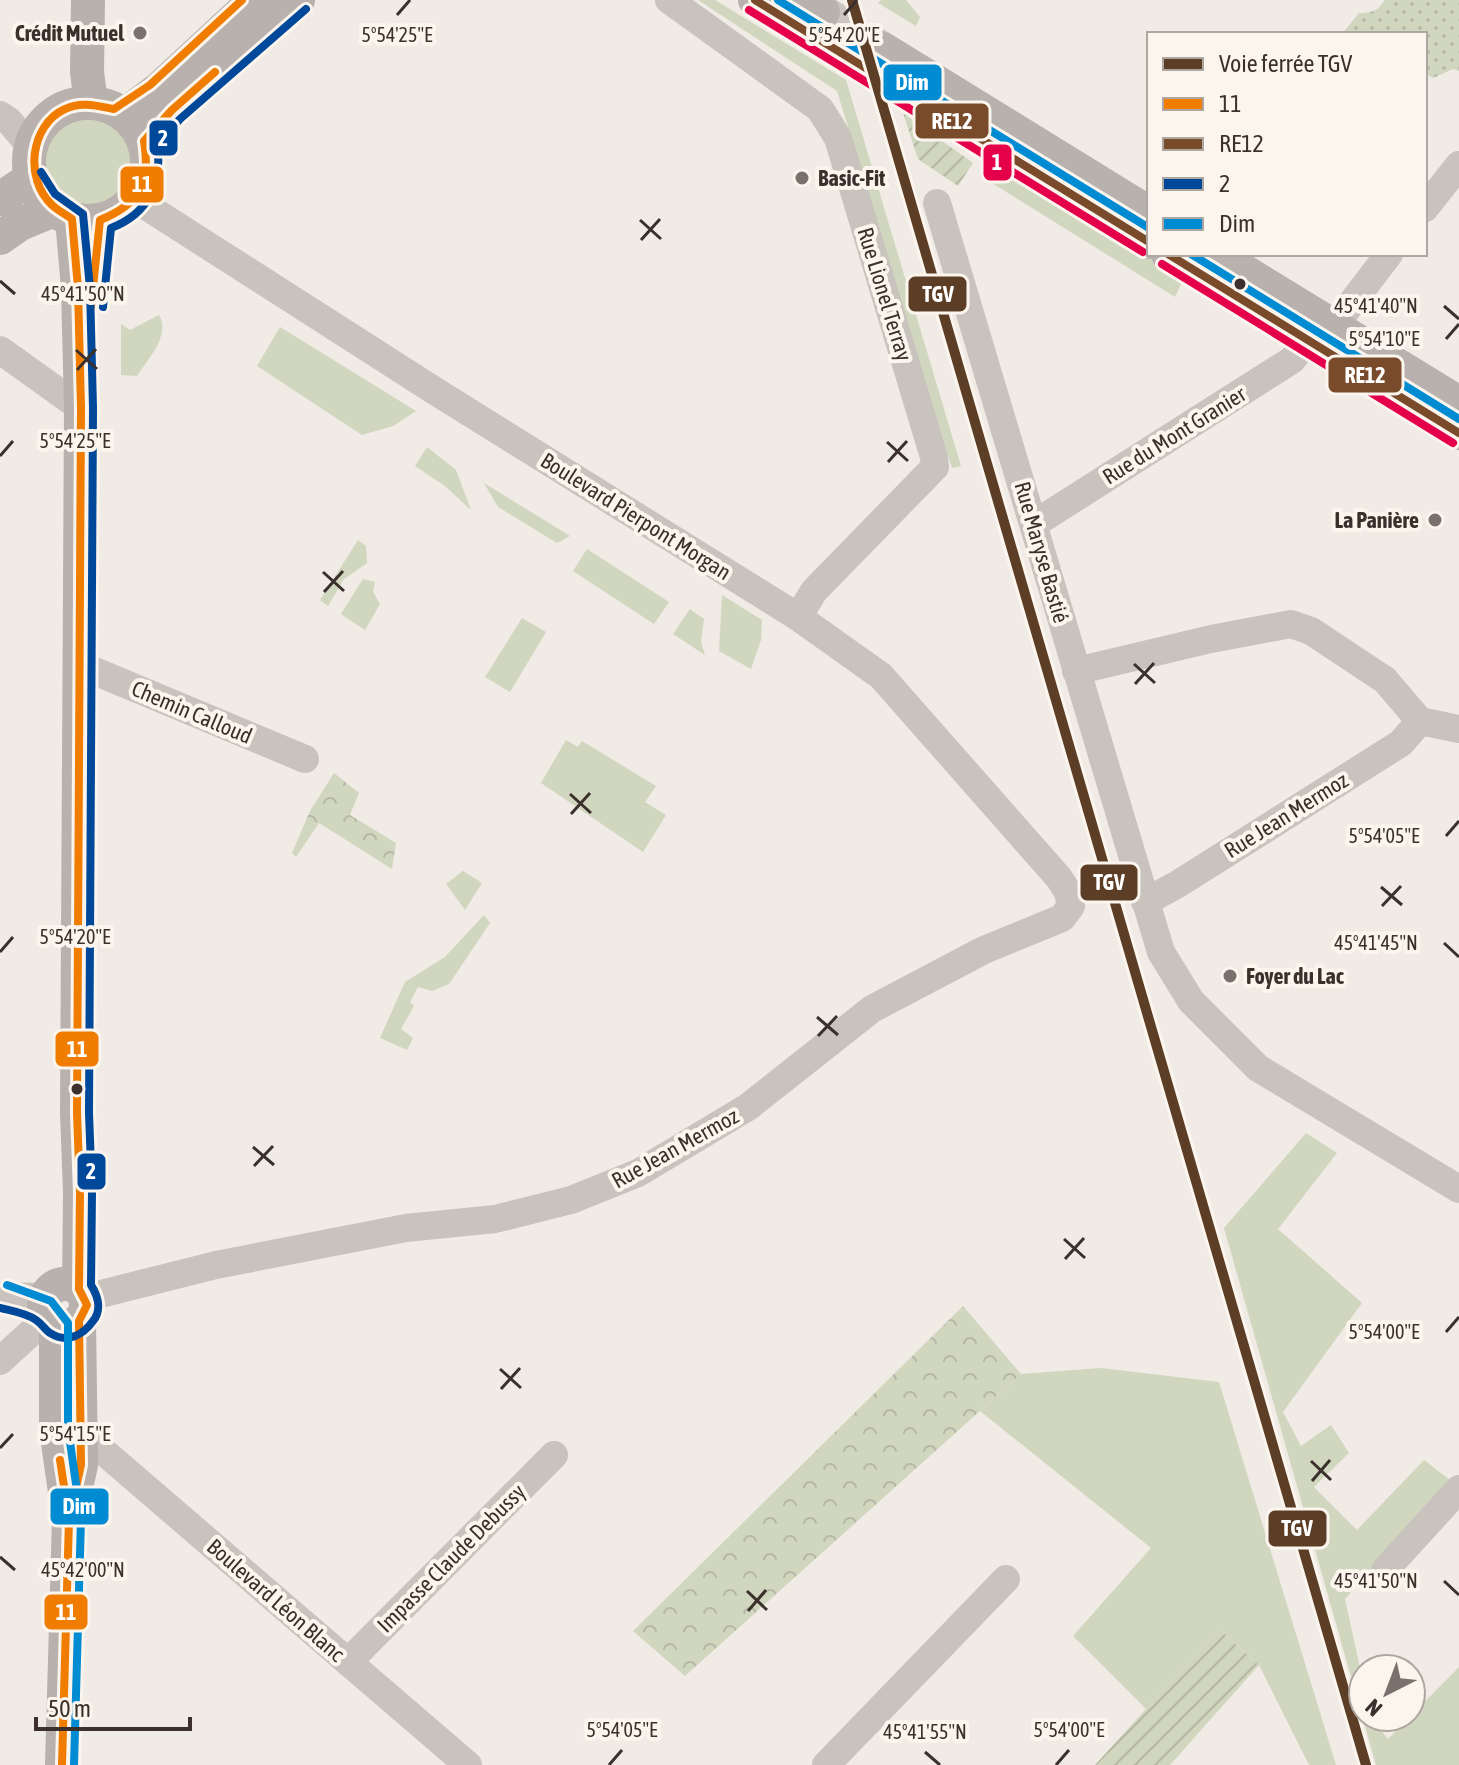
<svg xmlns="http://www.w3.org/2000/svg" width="1459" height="1765" viewBox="0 0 1459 1765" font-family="'Asap Condensed',sans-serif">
<defs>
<pattern id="forest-crowns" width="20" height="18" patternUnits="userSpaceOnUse" patternTransform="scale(2)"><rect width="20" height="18" fill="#d1d6bf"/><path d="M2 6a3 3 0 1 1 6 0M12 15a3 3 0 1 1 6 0" fill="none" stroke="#b4b8a4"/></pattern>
<pattern id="park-dots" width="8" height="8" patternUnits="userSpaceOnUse" patternTransform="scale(2)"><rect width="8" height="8" fill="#d1d6bf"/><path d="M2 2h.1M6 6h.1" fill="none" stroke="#b4b8a4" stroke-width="1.8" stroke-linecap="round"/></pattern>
<pattern id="garden-furrows" width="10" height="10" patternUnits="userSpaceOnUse" patternTransform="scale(2)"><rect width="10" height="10" fill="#d1d6bf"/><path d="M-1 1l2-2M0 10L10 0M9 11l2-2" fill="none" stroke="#b4b8a4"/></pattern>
</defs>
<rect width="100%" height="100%" fill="#f0ebe5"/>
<g fill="#d1d6bf">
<polygon points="698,0 715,0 846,80 961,466 952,468 837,91"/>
<polygon points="881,0 906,0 920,17 916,26 878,3"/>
<circle cx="88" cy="163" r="43"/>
<polygon points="989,158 1184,277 1175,297 984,178"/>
<path d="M159 315C171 335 148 359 137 376L121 375V324L130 330Z"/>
<polygon points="280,327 416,411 393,426 362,435 257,366"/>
<polygon points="427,447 456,470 471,510 445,486 415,466"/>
<polygon points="484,483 570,536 557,543 498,507"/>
<polygon points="358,540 366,546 367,563 344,579 328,606 320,600"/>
<polygon points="587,549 669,602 654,624 573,571"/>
<polygon points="363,579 375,582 373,592 380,604 365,630 341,614"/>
<polygon points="722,595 762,620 761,640 751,669 719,651"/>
<polygon points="690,609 704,619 701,642 705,655 673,634"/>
<polygon points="522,618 546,632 510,692 485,677"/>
<polygon points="566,740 578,747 582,741 656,786 645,802 666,815 643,852 541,783"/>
<polygon points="463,871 482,883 465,910 446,884"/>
<polygon points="484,915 490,923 449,984 432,991 418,987 410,1002 414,1006 401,1029 413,1038 407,1050 380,1038 405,982 445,957"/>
<polygon points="1306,1133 1337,1153 1278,1229 1362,1303 1283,1412 1301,1446 1331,1425 1349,1453 1314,1487 1357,1530 1424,1460 1450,1480 1345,1599 1363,1682 1363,1717 1371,1717 1388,1739 1459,1667 1459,1765 1376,1765 1224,1228"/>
<polygon points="1101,1368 1219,1382 1336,1765 1309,1765 1259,1665 1219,1629 1146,1709 1073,1636 1151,1548 980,1411 1021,1374"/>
</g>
<g fill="url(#forest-crowns)">
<polygon points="334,773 359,793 350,815 396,843 392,869 319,823 296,857 292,853 310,811"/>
<polygon points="963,1306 1021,1374 685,1676 633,1631"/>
</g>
<path fill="url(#park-dots)" d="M1385 0H1459V71L1453 69 1433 78 1425 73V34H1342L1359 13C1372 13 1378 11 1385 0Z"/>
<g fill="url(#garden-furrows)">
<polygon points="903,113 973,163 958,186 918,159"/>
<polygon points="1219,1629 1259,1665 1170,1765 1095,1765"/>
</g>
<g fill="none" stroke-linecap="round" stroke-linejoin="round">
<g stroke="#ccc6c0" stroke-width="34" stroke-dasharray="34 17" stroke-linecap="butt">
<polyline points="823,12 883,49"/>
<polyline points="835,47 886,80"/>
</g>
<g stroke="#c9c3be" stroke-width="28">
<polyline points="669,0 820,109 838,138 934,457 935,467 814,591 798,617"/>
<polyline points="0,115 9,121 31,147"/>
<polyline points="937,203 1161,952 1191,1001 1258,1068 1459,1189"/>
<polyline points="1425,208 1459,165"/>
<polyline points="1334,326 1389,254"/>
<polyline points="0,350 81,408"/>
<polyline points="1034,524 1292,360 1308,340"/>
<polyline points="80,665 305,759"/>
<polyline points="1076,671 1211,639 1291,624 1311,631 1385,680 1420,721 1459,729"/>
<polyline points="1145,902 1178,884 1401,743 1420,721"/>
<polyline points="0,1296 46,1297"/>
<polyline points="85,1298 216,1265 406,1228 495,1219 571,1200 638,1173 748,1107 872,1009 984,950 1062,918 1071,906 1068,892 1059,878 881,676 798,617 435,391 135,199"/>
<polyline points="0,1361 48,1317"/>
<polyline points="81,1444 96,1445 468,1765"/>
<polyline points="1385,1570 1459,1489"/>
<polyline points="348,1662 554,1455"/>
<polyline points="826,1765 1006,1579"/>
</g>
<g stroke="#b8b1ad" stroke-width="34">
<polyline points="88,0 87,72 91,103"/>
<polyline points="755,0 835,47"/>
<polyline points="805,0 823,12"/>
<polyline points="883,49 1149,213"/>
<polyline points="886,80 1149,242"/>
<circle cx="88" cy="162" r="59"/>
<polyline points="124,115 160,88 255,0"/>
<polyline points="144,141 172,110 298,0"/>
<polyline points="0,199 31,178"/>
<polyline points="72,219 78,288 81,408 77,1113 80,1192 79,1289"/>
<polyline points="0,238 20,224 54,210"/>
<polyline points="1168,254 1459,433"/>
<polyline points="1216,254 1459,403"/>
<circle cx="65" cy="1305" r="21"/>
<polyline points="56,1324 56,1429 69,1519 62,1765"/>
<polyline points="77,1483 81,1465 79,1321"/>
</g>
<defs>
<g id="bus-1">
<path d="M91 306 100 220C140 204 151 183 144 141L172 110 215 72"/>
<polyline points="60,1460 69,1519 62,1765"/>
<path d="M69 1519 81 1465 79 1321 87 1305 79 1289 80 1192 77 1113 81 408 78 288 72 219C65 214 57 210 52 205 24 179 30 125 65 109 81 101 98 106 114 109L150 85 242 0"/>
</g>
<g id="bus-2">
<polyline points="755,0 1149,242"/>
<polyline points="1168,254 1459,433"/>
</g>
<g id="bus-3">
<path d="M103 307 111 228C148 214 163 183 157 145L180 119 306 9"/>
<path d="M0 1308C12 1311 26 1313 36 1320 42 1324 45 1330 50 1333 67 1344 83 1335 93 1321 102 1310 98 1296 91 1285L92 1192 89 1113 93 408 90 288 83 214 55 194 41 172"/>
</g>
<g id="bus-4">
<polyline points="778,0 1149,228"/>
<polyline points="1191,254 1459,419"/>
<polyline points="7,1285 51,1301 68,1323 68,1428 81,1519 74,1765"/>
</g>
<g id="bus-5">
<polyline points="749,10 1143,252"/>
<polyline points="1162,264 1453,443"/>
</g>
</defs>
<use href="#bus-1" stroke="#fbf5ee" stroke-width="14"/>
<use href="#bus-2" stroke="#fbf5ee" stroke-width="14"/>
<use href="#bus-3" stroke="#fbf5ee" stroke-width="14"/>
<use href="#bus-4" stroke="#fbf5ee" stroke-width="14"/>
<use href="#bus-5" stroke="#fbf5ee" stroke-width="14"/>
<use href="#bus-1" stroke="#f07d00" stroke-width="8"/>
<use href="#bus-2" stroke="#7a4b2a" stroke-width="8"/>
<use href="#bus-3" stroke="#004899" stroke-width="8"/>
<use href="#bus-4" stroke="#008bd2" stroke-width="8"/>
<use href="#bus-5" stroke="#e5004c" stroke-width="8"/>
<defs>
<polyline id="rail-1" points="852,0 1366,1765"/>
</defs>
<use href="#rail-1" stroke="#fbf5ee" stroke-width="16"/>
<use href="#rail-1" stroke="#5c3e26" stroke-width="10"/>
</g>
<path fill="none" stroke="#3b302b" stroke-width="3" d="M397 15 410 0M844 15 857 0M640 220 661 239M641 240 660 219M0 281 15 294M1444 306 1459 319M1446 339 1459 324M76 350 97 369M77 370 96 349M887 442 908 461M0 456 13 441M888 462 907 441M323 572 344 591M324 592 343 571M1134 664 1155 683M1135 684 1154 663M570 794 591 813M571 814 590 793M1446 836 1459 821M1381 887 1402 905M1382 906 1401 886M1444 943 1459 957M0 952 13 937M817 1017 838 1035M818 1036 837 1016M253 1147 274 1165M254 1166 273 1146M1064 1239 1085 1258M1065 1259 1084 1238M1446 1332 1459 1317M500 1369 521 1388M501 1389 520 1368M0 1448 13 1434M1311 1461 1331 1480M1312 1481 1330 1460M0 1557 15 1570M1444 1581 1459 1595M747 1591 767 1610M748 1611 766 1590M925 1752 940 1765M609 1765 622 1750M1056 1765 1069 1750"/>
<g fill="#7a716c" stroke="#fbf5ee" stroke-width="3">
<circle cx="140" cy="33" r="8"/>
<circle cx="802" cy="178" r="8"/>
<circle cx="1435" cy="520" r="8"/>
<circle cx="1230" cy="976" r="8"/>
</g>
<g fill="#3b302b" stroke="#fbf5ee" stroke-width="3">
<circle cx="1240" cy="284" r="7"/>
<circle cx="77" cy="1089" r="7"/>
</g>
<g text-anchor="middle" stroke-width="8" stroke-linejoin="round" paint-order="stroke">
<g font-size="22" font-weight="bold" fill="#3b302b" stroke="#fbf5ee" text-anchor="end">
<text x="124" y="41">Crédit Mutuel</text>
<text x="818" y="186" text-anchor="start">Basic-Fit</text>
<text x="1419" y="528">La Panière</text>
<text x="1246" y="984" text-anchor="start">Foyer du Lac</text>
</g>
<g font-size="22" fill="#3b302b" stroke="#fbf5ee">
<text transform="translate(885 294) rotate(73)" y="8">Rue Lionel Terray</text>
<text transform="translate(1174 435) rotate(-32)" y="8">Rue du Mont Granier</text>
<text transform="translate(636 516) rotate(32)" y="8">Boulevard Pierpont Morgan</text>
<text transform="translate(1042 552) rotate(74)" y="8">Rue Maryse Bastié</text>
<text transform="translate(192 712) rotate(23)" y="8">Chemin Calloud</text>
<text transform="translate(1286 815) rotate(-32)" y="8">Rue Jean Mermoz</text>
<text transform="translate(675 1148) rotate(-29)" y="8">Rue Jean Mermoz</text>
<text transform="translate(451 1558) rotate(-45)" y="8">Impasse Claude Debussy</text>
<text transform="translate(276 1600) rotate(41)" y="8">Boulevard Léon Blanc</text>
</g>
</g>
<g font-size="20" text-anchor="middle" fill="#3b302b" stroke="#fbf5ee" stroke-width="8" stroke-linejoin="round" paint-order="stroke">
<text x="397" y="42">5°54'25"E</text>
<text x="844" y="42">5°54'20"E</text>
<text x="83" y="301">45°41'50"N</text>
<text x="1376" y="313">45°41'40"N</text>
<text x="1384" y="346">5°54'10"E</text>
<text x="75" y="448">5°54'25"E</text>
<text x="1384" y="843">5°54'05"E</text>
<text x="75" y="944">5°54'20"E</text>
<text x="1376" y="950">45°41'45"N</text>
<text x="1384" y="1339">5°54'00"E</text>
<text x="75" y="1441">5°54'15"E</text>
<text x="83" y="1577">45°42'00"N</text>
<text x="1376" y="1588">45°41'50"N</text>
<text x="622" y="1737">5°54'05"E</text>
<text x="1069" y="1737">5°54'00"E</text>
<text x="925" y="1739">45°41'55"N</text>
</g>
<g stroke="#fbf5ee" stroke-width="3">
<rect x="882" y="63" width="61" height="39" rx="8" fill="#008bd2"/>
<rect x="914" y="102" width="76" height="38" rx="8" fill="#7a4b2a"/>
<rect x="148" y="119" width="31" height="38" rx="8" fill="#004899"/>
<rect x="982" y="143" width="31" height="39" rx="8" fill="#e5004c"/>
<rect x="119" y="165" width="46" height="39" rx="8" fill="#f07d00"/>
<rect x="907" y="275" width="61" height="38" rx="8" fill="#5c3e26"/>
<rect x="1327" y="356" width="76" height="38" rx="8" fill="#7a4b2a"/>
<rect x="1079" y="863" width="60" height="39" rx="8" fill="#5c3e26"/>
<rect x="54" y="1030" width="46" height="38" rx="8" fill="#f07d00"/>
<rect x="76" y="1152" width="31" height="39" rx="8" fill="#004899"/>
<rect x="49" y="1487" width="61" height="39" rx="8" fill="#008bd2"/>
<rect x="1267" y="1509" width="61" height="39" rx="8" fill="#5c3e26"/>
<rect x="43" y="1593" width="46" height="38" rx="8" fill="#f07d00"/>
</g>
<g font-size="22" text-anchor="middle" font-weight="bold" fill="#fff">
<text x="912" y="90">Dim</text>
<text x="952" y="129">RE12</text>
<text x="163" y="146">2</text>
<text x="997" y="170">1</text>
<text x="142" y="192">11</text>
<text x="938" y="302">TGV</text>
<text x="1365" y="383">RE12</text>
<text x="1109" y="890">TGV</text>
<text x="77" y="1057">11</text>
<text x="91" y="1179">2</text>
<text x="79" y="1514">Dim</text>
<text x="1297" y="1536">TGV</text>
<text x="66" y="1620">11</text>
</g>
<rect x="1147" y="32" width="280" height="224" fill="#fbf5ee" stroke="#aea6a0" stroke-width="2"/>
<rect x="1163" y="58" width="40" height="12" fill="#5c3e26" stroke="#aea6a0" stroke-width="2"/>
<text x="1219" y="72" font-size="24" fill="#3b302b">Voie ferrée TGV</text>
<rect x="1163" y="98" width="40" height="12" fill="#f07d00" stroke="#aea6a0" stroke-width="2"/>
<text x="1219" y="112" font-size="24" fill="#3b302b">11</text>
<rect x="1163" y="138" width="40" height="12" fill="#7a4b2a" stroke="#aea6a0" stroke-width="2"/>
<text x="1219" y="152" font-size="24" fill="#3b302b">RE12</text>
<rect x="1163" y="178" width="40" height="12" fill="#004899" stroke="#aea6a0" stroke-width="2"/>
<text x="1219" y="192" font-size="24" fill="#3b302b">2</text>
<rect x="1163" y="218" width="40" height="12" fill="#008bd2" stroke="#aea6a0" stroke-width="2"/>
<text x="1219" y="232" font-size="24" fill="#3b302b">Dim</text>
<g transform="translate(1387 1693) rotate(222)"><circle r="38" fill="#fbf5ee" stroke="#aea6a0" stroke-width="2"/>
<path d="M0-6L14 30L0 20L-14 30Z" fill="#7a716c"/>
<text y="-12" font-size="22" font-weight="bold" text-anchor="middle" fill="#3b302b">N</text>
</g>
<path d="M36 1717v12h154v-12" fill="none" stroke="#3b302b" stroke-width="4"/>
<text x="48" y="1717" font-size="24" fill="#3b302b" stroke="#fbf5ee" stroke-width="6" paint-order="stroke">50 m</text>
</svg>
